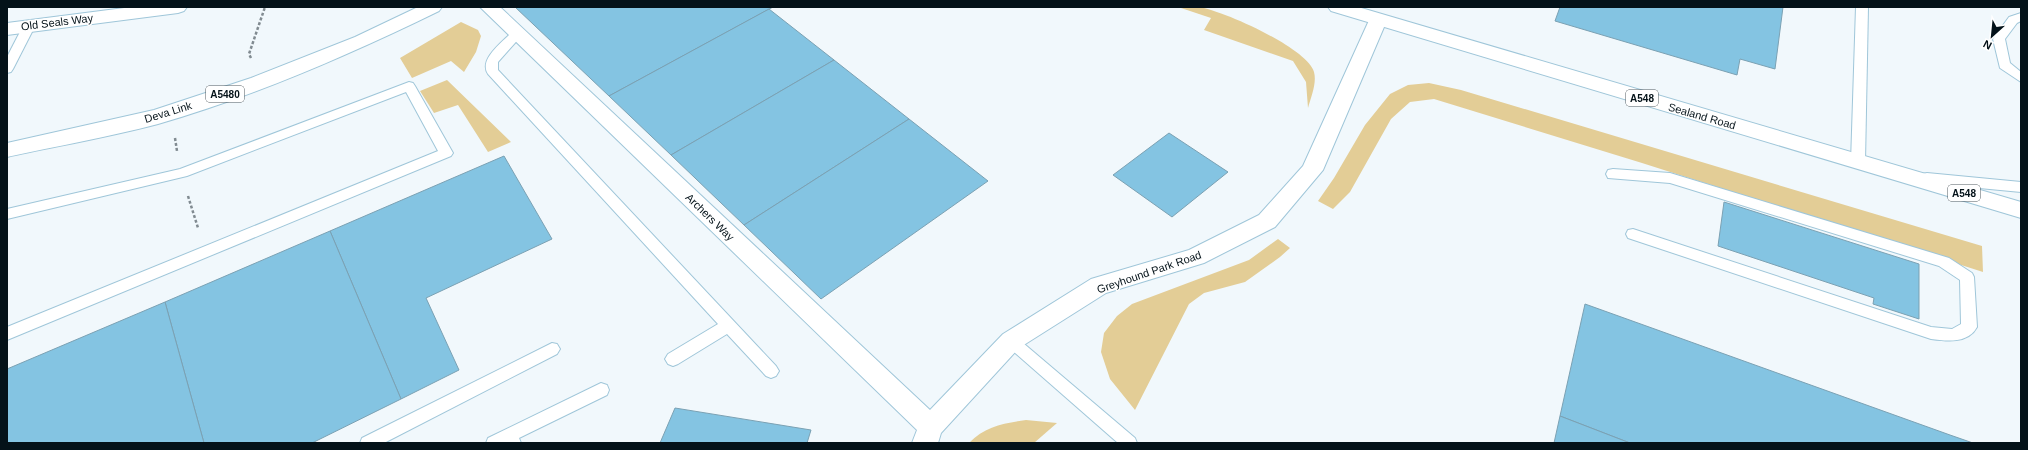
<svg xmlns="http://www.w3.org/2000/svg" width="2028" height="450" viewBox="0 0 2028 450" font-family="Helvetica,sans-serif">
<rect width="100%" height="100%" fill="#f1f8fc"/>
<g fill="#e3cd96">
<path d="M1178 7C1185 7 1193 6 1199 7 1224 11 1307 48 1314 72 1317 83 1311 97 1308 108L1306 82 1293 61 1204 30 1211 18Z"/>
<polygon points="461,22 478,30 481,36 476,52 464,72 451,61 412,78 400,58"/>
<polygon points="447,80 511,142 488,152 458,105 434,113 420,91"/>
<polygon points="1429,83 1461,90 1982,246 1983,272 1642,163 1434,99 1410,102 1391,119 1350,192 1333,209 1318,201 1334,178 1365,125 1390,94 1408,85"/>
<polygon points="1278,239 1290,248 1280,257 1245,282 1204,293 1189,304 1135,410 1110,379 1101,352 1104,333 1117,316 1132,304 1249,260"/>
<path d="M1026 420 1057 423 1034 443H969C985 426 1004 423 1026 420Z"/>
</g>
<g fill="#84c4e2" stroke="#7ba1b3">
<polygon points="515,7 773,7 609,96"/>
<polygon points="1560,7 1783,7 1775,69 1740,59 1737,75 1555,21"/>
<polygon points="769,9 834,60 671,155 609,96"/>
<polygon points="834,60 909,119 744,225 671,155"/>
<polygon points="909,119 988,181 821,299 744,225"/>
<polygon points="1169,133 1228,172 1172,217 1113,175"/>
<polygon points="504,156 552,239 426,298 459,370 401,399 330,231"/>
<polygon points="1724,202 1919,264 1919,319 1873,304 1874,298 1718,246"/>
<polygon points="330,231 401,399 312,443 204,443 165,302"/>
<polygon points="165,302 204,443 7,443 7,369"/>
<polygon points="1585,304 1950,435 1973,443 1630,443 1560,416"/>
<polygon points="675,408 811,430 807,443 660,443"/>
<polygon points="1560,416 1630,443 1554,443"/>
</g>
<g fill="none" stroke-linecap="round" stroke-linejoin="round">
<defs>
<g id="service">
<polygon points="1856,7 1868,7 1865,162 1863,165 1858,167 1853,165 1851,162"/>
<polygon points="2021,13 2021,21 2017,23 2005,39 2010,63 2021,72 2021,82 2000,68 1993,39 2009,17"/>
<polygon points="29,22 35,26 13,69 11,72 7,73 7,57 23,26"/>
<path d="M517 30 523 34 498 62V70L776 366 779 371 776 376 771 378 766 376 727 334 678 364 673 366 668 364 665 359 668 354 718 324 488 74C478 59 504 41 513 31Z"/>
<polygon points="409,82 413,83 415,86 453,153 451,156 7,340 7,327 438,151 406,92 187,176 7,219 7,209 180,169"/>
<path d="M1613 169 1670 173 1949 258 1972 273 1974 277 1977 327C1968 344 1946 341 1931 339L1628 238 1626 234 1628 230 1633 229 1931 327 1952 329 1961 324 1960 280 1939 266 1670 183 1608 178 1606 174 1608 170Z"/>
<polygon points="1927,173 2021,182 2021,192 1927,183 1922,182 1920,178 1922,174"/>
<polygon points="1011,335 1016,337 1135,438 1137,443 1118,443 1006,345 1003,341 1006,337"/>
<polygon points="552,343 557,344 560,349 557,354 384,443 360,443 362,438"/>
<polygon points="601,383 607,385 609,390 607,395 519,438 521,443 486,443 488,438"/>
</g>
<g id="minor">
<polygon points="132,7 187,7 184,11 178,13 7,35 7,23"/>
<polygon points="480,7 500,7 930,410 1003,334 1091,279 1189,250 1259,215 1303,166 1371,16 1378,14 1385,16 1387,20 1323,170 1275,227 1204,263 1106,293 1019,348 941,433 938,443 912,443 917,430"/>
</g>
<g id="primary">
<path d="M418 7H442L439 11C349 55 255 96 158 124 109 137 57 146 7 157V143L154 110 251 78 355 37Z"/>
<polygon points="1328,7 1358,7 2021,202 2021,218 1331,11"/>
</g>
</defs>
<use href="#service" stroke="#9fc6d9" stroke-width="2"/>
<use href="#minor" stroke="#9fc6d9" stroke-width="2"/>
<use href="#primary" stroke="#9fc6d9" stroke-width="2"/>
<g stroke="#818b91" stroke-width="2.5" stroke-dasharray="3 2" stroke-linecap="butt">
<polyline points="251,58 249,54 265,7"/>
<polyline points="175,138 177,151"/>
<polyline points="188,196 198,228"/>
</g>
<use href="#service" fill="#fff" fill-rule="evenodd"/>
<use href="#minor" fill="#fff" fill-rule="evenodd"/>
<use href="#primary" fill="#fff" fill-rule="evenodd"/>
</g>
<g text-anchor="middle" stroke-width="3" stroke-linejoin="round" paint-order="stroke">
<g fill="#fff" stroke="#4f595e" stroke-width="1">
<rect x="206" y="86" width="38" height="16" rx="3"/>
<rect x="1626" y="90" width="32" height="16" rx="3"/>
<rect x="1948" y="185" width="32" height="16" rx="3"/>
</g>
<g font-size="10" font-weight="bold" fill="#041219">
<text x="225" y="98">A5480</text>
<text x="1642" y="102">A548</text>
<text x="1964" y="197">A548</text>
</g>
<g font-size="11" fill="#041219" stroke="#fff">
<text transform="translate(57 22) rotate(-7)" y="4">Old Seals Way</text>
<text transform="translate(168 112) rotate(-17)" y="4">Deva Link</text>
<text transform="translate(1702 116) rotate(16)" y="4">Sealand Road</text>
<text transform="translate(710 217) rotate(44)" y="4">Archers Way</text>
<text transform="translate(1149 272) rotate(-19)" y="4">Greyhound Park Road</text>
</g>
</g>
<rect width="2028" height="450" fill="none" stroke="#041219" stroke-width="16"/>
<g transform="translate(1992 36) rotate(207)" stroke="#ffffff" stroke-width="3" paint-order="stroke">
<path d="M0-3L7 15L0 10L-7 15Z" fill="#041219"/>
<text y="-6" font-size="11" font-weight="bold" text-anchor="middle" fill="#041219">N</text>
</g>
</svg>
